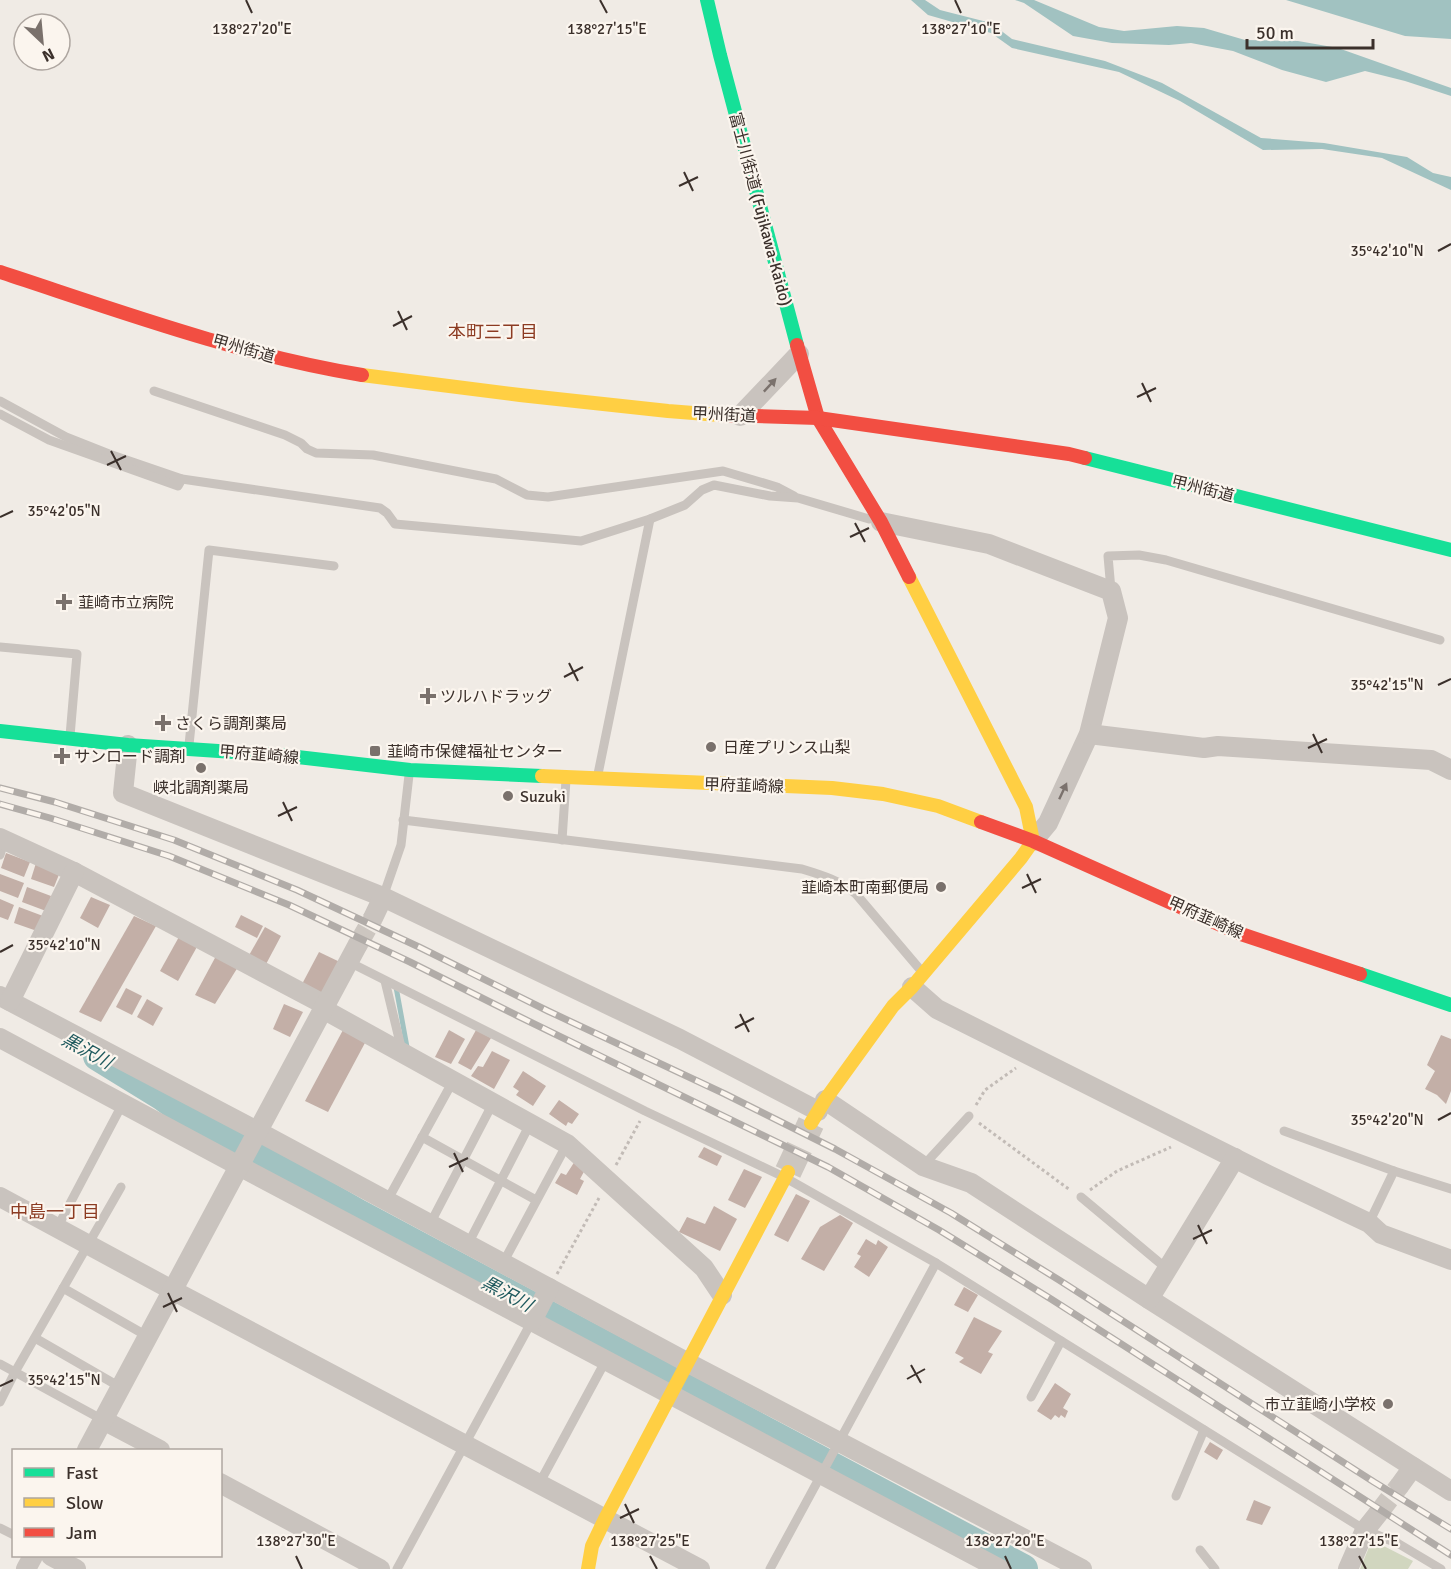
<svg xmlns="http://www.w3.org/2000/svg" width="1451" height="1569" viewBox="0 0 1451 1569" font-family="Signika,'Noto Sans JP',sans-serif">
<rect width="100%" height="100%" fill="#f0ebe5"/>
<polygon fill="#d1d6bf" points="1372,1540 1413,1561 1408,1569 1360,1569"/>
<g fill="#a1c2c1">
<polygon points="911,0 925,0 940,10 991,23 1012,39 1105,61 1162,83 1261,138 1324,143 1407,157 1433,173 1451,177 1451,190 1382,158 1322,149 1263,150 1180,101 1119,72 1012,48 991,33 928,15"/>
<polygon points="1015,0 1034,0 1099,27 1124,31 1177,26 1204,28 1245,40 1298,41 1338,48 1451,88 1451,96 1405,81 1365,71 1326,82 1282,70 1233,51 1191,43 1169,45 1112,43 1073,36 1024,3"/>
<polygon points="1286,0 1451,0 1451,39 1405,36"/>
</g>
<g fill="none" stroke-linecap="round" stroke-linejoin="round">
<polyline stroke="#a1c2c1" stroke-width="5" points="396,987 407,1047"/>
<polyline stroke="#a1c2c1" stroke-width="30" points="98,1056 163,1096 210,1131 258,1157 358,1214 1023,1569"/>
</g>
<g fill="#c3afa7">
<polygon points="6,853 30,862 24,877 1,868"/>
<polygon points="36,863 60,872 54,887 31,879"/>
<polygon points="0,874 24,883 18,898 0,891"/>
<polygon points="27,887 51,896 46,911 22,902"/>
<polygon points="91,897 110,905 98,928 80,918"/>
<polygon points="0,899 14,905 8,920 0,917"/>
<polygon points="19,907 43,916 37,931 14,923"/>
<polygon points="241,915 263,926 257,938 235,927"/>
<polygon points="134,916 156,926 101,1022 79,1012"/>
<polygon points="265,927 281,936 265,966 248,957"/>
<polygon points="180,935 198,945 178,981 160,971"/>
<polygon points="319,952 342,963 323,997 301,986"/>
<polygon points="216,956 238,967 215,1004 195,995"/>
<polygon points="126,988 142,996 132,1015 116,1007"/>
<polygon points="147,999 163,1008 153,1026 137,1017"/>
<polygon points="284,1004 303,1012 290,1037 273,1029"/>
<polygon points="343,1030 366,1041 328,1112 305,1101"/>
<polygon points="449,1030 465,1039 451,1064 435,1057"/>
<polygon points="476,1030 491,1038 471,1070 458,1063"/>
<polygon points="1441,1035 1451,1039 1451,1091 1446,1104 1437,1095 1425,1089 1435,1071 1427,1065"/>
<polygon points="492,1051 510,1060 494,1089 471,1076 478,1066 483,1067"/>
<polygon points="523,1071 546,1086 533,1106 516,1095 519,1091 513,1087"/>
<polygon points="559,1100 579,1114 572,1124 568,1122 566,1126 549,1114"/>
<polygon points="704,1147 722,1156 717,1166 698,1157"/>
<polygon points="575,1161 587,1166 580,1179 584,1181 577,1195 555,1183 561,1173 566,1175"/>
<polygon points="744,1169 762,1177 745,1208 728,1200"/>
<polygon points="796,1194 810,1201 788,1242 774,1235"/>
<polygon points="714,1206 737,1219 720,1251 679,1232 687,1217 705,1224"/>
<polygon points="840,1215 853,1223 824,1271 801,1259 820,1227"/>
<polygon points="866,1239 876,1245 878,1240 888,1247 869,1277 854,1267 861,1256 857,1254"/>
<polygon points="964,1287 978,1295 968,1312 954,1305"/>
<polygon points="974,1317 1002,1331 988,1352 993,1354 981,1374 959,1362 964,1358 955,1353"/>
<polygon points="1055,1383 1071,1394 1063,1408 1068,1411 1065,1418 1061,1415 1059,1418 1055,1415 1051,1420 1037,1411"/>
<polygon points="1210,1442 1223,1450 1217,1460 1204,1452"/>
<polygon points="1254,1500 1271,1507 1262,1525 1246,1520"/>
</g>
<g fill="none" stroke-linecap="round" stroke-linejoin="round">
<g stroke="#ccc6c0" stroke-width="20" stroke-dasharray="20 10" stroke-linecap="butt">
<polyline points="357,946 373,918"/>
<polyline points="1377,1515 1400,1485"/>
</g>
<polyline stroke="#ccc6c0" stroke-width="27" stroke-dasharray="27 14" stroke-linecap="butt" points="788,1172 811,1123"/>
<g stroke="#c2bbb6" stroke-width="3" stroke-dasharray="3 3" stroke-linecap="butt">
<polyline points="976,1105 985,1090 1016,1068"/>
<polyline points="979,1123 1070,1190"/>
<polyline points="616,1165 640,1121"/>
<polyline points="1090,1190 1117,1171 1171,1147"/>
<polyline points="557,1274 599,1198"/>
</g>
<g stroke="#c9c3be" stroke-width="9">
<polyline points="154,391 285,435 301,443 307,449 316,453 373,455 496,479 527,495 548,497 723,471 777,487 794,496"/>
<polyline points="0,401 66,437 109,454 182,479 380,508 387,513 395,524 581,541 650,519 685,505 702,490 714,485 770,496 798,498 869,519"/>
<polyline points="0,414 49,440 178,486 182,479"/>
<polyline points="1111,590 1108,556 1139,555 1166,560 1440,640"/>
<polyline points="0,647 77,654 70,736"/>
<polyline points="189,745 209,550 334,566"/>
<polyline points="598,774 650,519"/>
<path d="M403 820 802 869C822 875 841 881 856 894L923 973"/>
<polyline points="562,840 566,780"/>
<polyline points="0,855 5,839"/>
<polyline points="383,897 401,845 409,775"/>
<polyline points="349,962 645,1111 784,1177 936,1263 1365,1530 1399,1544 1441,1569"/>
<polyline points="385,981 402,1051"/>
<polyline points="1284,1131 1394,1171"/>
<polyline points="422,1137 536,1200"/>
<polyline points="923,1166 969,1116"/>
<polyline points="1081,1197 1167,1269"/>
<polyline points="387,1201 453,1081"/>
<polyline points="1369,1223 1394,1171 1451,1189"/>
<polyline points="430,1224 493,1103"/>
<polyline points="57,1228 123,1103"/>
<polyline points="468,1244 530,1124"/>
<polyline points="503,1263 567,1144"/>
<polyline points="63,1288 147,1336"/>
<polyline points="35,1338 120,1387"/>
<polyline points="0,1364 103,1420"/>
<polyline points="1031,1397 1061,1341"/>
<polyline points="0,1402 15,1372 121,1187"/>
<polyline points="539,1484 606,1360"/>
<polyline points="1176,1496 1204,1430"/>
<polyline points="0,1528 14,1535"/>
<polyline points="1200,1550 1215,1569"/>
<polyline points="397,1569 532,1321"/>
<polyline points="770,1569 936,1263"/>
</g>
<g stroke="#c9c3be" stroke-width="20">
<polyline points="740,416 799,354"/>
<polyline points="881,522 989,544 1111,591 1118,618 1089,734 1048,823 1033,841"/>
<polyline points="1089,734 1204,748 1218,746 1431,760 1451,770"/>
<polyline points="128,745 123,793 383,897 680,1039 818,1111"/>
<polyline points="0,838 74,872 325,1005"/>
<polyline points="373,918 383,897"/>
<polyline points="912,987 937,1009 1268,1175 1369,1223 1381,1234 1451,1260"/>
<polyline points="0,996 257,1131 694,1366 1082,1569"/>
<polyline points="10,1001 74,872"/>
<polyline points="323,1009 567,1144 704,1268 722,1295"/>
<polyline points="0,1038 239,1166 1000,1569"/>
<polyline points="825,1100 923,1166 971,1183 1149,1299 1451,1491"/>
<polyline points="0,1197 172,1290 700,1569"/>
<polyline points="1149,1299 1235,1158"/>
<polyline points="532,1321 549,1288"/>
<polyline points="103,1420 160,1450"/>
<polyline points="87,1450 357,946"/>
<polyline points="220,1483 380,1569"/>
<polyline points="1400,1485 1413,1467"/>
<polyline points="51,1556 76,1569"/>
<polyline points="26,1569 33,1556"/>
<polyline points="1348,1569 1365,1530 1377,1515"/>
</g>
<g stroke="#16e098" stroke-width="14">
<polyline points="707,0 720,55 797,345"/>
<polyline points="1085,458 1451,550"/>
<polyline points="0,731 128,745 280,755 410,770 542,776"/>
<polyline points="1360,974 1451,1005"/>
</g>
<g stroke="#ffcf43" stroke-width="14">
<polyline points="362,375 520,395 668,411 719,415"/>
<polyline points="909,577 1026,807 1033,841"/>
<polyline points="542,776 832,788 883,794 938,806 981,822"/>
<polyline points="811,1123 825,1100 893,1006 912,987 1021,858 1033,841"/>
<polyline points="588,1569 592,1546 605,1519 788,1172"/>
</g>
<g stroke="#f24e42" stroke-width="14">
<path d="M0 272C119 311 239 355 362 375"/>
<polyline points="797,345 818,418 881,522 909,577"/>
<polyline points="719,415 818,418 1069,454 1085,458"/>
<polyline points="981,822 1033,841 1241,934 1360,974"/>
</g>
<defs>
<g id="rail">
<polyline points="0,788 55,802 174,840 297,890 419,947 548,1011 725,1094 835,1149 951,1213 1059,1280 1374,1482 1451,1529"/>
<polyline points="0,804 50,818 169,856 289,905 410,962 518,1016 828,1167 939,1230 1051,1299 1451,1555"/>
</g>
</defs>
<use href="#rail" stroke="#b1aca8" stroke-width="7"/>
<use href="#rail" stroke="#fbf5ee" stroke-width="4.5" stroke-dasharray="14" stroke-linecap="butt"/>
</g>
<defs><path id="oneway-solid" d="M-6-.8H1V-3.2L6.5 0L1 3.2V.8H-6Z" transform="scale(1.5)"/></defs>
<g fill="#7b726d">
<use href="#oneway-solid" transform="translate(770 385) rotate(-47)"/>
<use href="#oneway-solid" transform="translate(1063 791) rotate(-65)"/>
</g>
<path fill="none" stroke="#3b302b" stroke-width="2" d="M246 0 252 13M600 0 607 13M955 0 961 13M684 172 693 191M679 186 698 177M1438 251 1451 244M398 311 407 330M393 326 412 316M1142 383 1151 402M1137 397 1156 388M111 451 121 470M107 465 126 456M0 517 13 511M855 523 865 542M850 537 869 528M569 663 578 681M564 677 583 667M1438 685 1451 679M1313 734 1322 753M1308 748 1327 739M283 802 292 821M278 816 297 807M1027 874 1036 893M1022 888 1041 879M0 952 13 945M740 1014 749 1032M735 1028 754 1018M1438 1120 1451 1113M454 1153 463 1172M449 1167 468 1158M1198 1225 1207 1244M1193 1239 1212 1230M168 1293 177 1312M163 1307 182 1298M911 1365 921 1383M907 1379 925 1369M0 1386 13 1380M625 1504 634 1523M620 1518 639 1509M296 1556 302 1569M650 1556 657 1569M1005 1556 1011 1569M1359 1556 1366 1569"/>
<g fill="#7a716c" stroke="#fbf5ee" stroke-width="2">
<path d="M61 593h6v6h6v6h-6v6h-6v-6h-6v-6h6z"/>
<path d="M425 687h6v6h6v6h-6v6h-6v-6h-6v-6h6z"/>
<path d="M160 714h6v6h6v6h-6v6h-6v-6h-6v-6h6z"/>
<circle cx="711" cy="747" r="6"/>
<rect x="369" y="745" width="12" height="12" rx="3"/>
<path d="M59 747h6v6h6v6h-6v6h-6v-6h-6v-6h6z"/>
<circle cx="201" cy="768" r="6"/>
<circle cx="508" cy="796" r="6"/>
<circle cx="941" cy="887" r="6"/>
<circle cx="1388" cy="1404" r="6"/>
</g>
<g text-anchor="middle" stroke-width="4.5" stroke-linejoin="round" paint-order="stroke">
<g font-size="16" fill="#3b302b" stroke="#fbf5ee">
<text transform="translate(761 209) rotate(75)" y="6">富士川街道 (Fujikawa-Kaido)</text>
<text transform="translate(244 348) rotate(16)" y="6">甲州街道</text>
<text transform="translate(724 414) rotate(3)" y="6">甲州街道</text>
<text transform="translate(1203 488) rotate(14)" y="6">甲州街道</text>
<text transform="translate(259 754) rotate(5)" y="6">甲府韮崎線</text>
<text transform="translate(744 785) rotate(2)" y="6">甲府韮崎線</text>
<text transform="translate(1206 917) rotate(24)" y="6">甲府韮崎線</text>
</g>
<g font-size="16" fill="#3b302b" stroke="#fbf5ee" text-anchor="start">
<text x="78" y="608">韮崎市立病院</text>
<text x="440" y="702">ツルハドラッグ</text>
<text x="175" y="729">さくら調剤薬局</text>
<text x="723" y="753">日産プリンス山梨</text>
<text x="387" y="757">韮崎市保健福祉センター</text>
<text x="74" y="762">サンロード調剤</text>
<text x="201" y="793" text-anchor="middle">峡北調剤薬局</text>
<text x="520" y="802">Suzuki</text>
<text x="929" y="893" text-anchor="end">韮崎本町南郵便局</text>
<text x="1376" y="1410" text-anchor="end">市立韮崎小学校</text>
</g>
<g font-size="18" fill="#8c3b22" stroke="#fbf5ee">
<text x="493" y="338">本町三丁目</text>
<text x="55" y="1218">中島一丁目</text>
</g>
<g font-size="18" font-style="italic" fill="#1f5a5e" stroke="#fbf5ee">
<text transform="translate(87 1051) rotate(29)" y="6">黒沢川</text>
<text transform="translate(507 1294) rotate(28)" y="6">黒沢川</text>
</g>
</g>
<g font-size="15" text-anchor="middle" fill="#3b302b" stroke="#fbf5ee" stroke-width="4.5" stroke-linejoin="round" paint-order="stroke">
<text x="252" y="34">138°27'20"E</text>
<text x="607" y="34">138°27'15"E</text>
<text x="961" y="34">138°27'10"E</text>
<text x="1387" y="256">35°42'10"N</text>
<text x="64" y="516">35°42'05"N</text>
<text x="1387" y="690">35°42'15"N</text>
<text x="64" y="950">35°42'10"N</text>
<text x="1387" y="1125">35°42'20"N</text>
<text x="64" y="1385">35°42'15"N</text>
<text x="296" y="1546">138°27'30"E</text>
<text x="650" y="1546">138°27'25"E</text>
<text x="1005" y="1546">138°27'20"E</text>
<text x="1359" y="1546">138°27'15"E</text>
</g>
<rect x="12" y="1449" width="210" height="108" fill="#fbf5ee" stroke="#aea6a0" stroke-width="1.5"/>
<rect x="24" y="1468" width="30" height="9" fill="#16e098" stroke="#aea6a0" stroke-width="1.5"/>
<text x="66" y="1479" font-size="18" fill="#3b302b">Fast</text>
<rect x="24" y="1498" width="30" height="9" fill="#ffcf43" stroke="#aea6a0" stroke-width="1.5"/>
<text x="66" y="1509" font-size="18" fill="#3b302b">Slow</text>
<rect x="24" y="1528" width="30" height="9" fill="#f24e42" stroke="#aea6a0" stroke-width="1.5"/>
<text x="66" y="1539" font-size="18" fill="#3b302b">Jam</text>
<g transform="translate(42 42) rotate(154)"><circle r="28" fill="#fbf5ee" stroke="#aea6a0" stroke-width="1.5"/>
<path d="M0-4.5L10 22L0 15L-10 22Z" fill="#7a716c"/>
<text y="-9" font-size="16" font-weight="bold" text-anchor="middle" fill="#3b302b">N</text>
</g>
<path d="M1247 39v9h126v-9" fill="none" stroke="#3b302b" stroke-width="3"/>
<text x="1256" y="39" font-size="18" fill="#3b302b" stroke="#fbf5ee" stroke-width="4.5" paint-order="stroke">50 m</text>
</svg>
